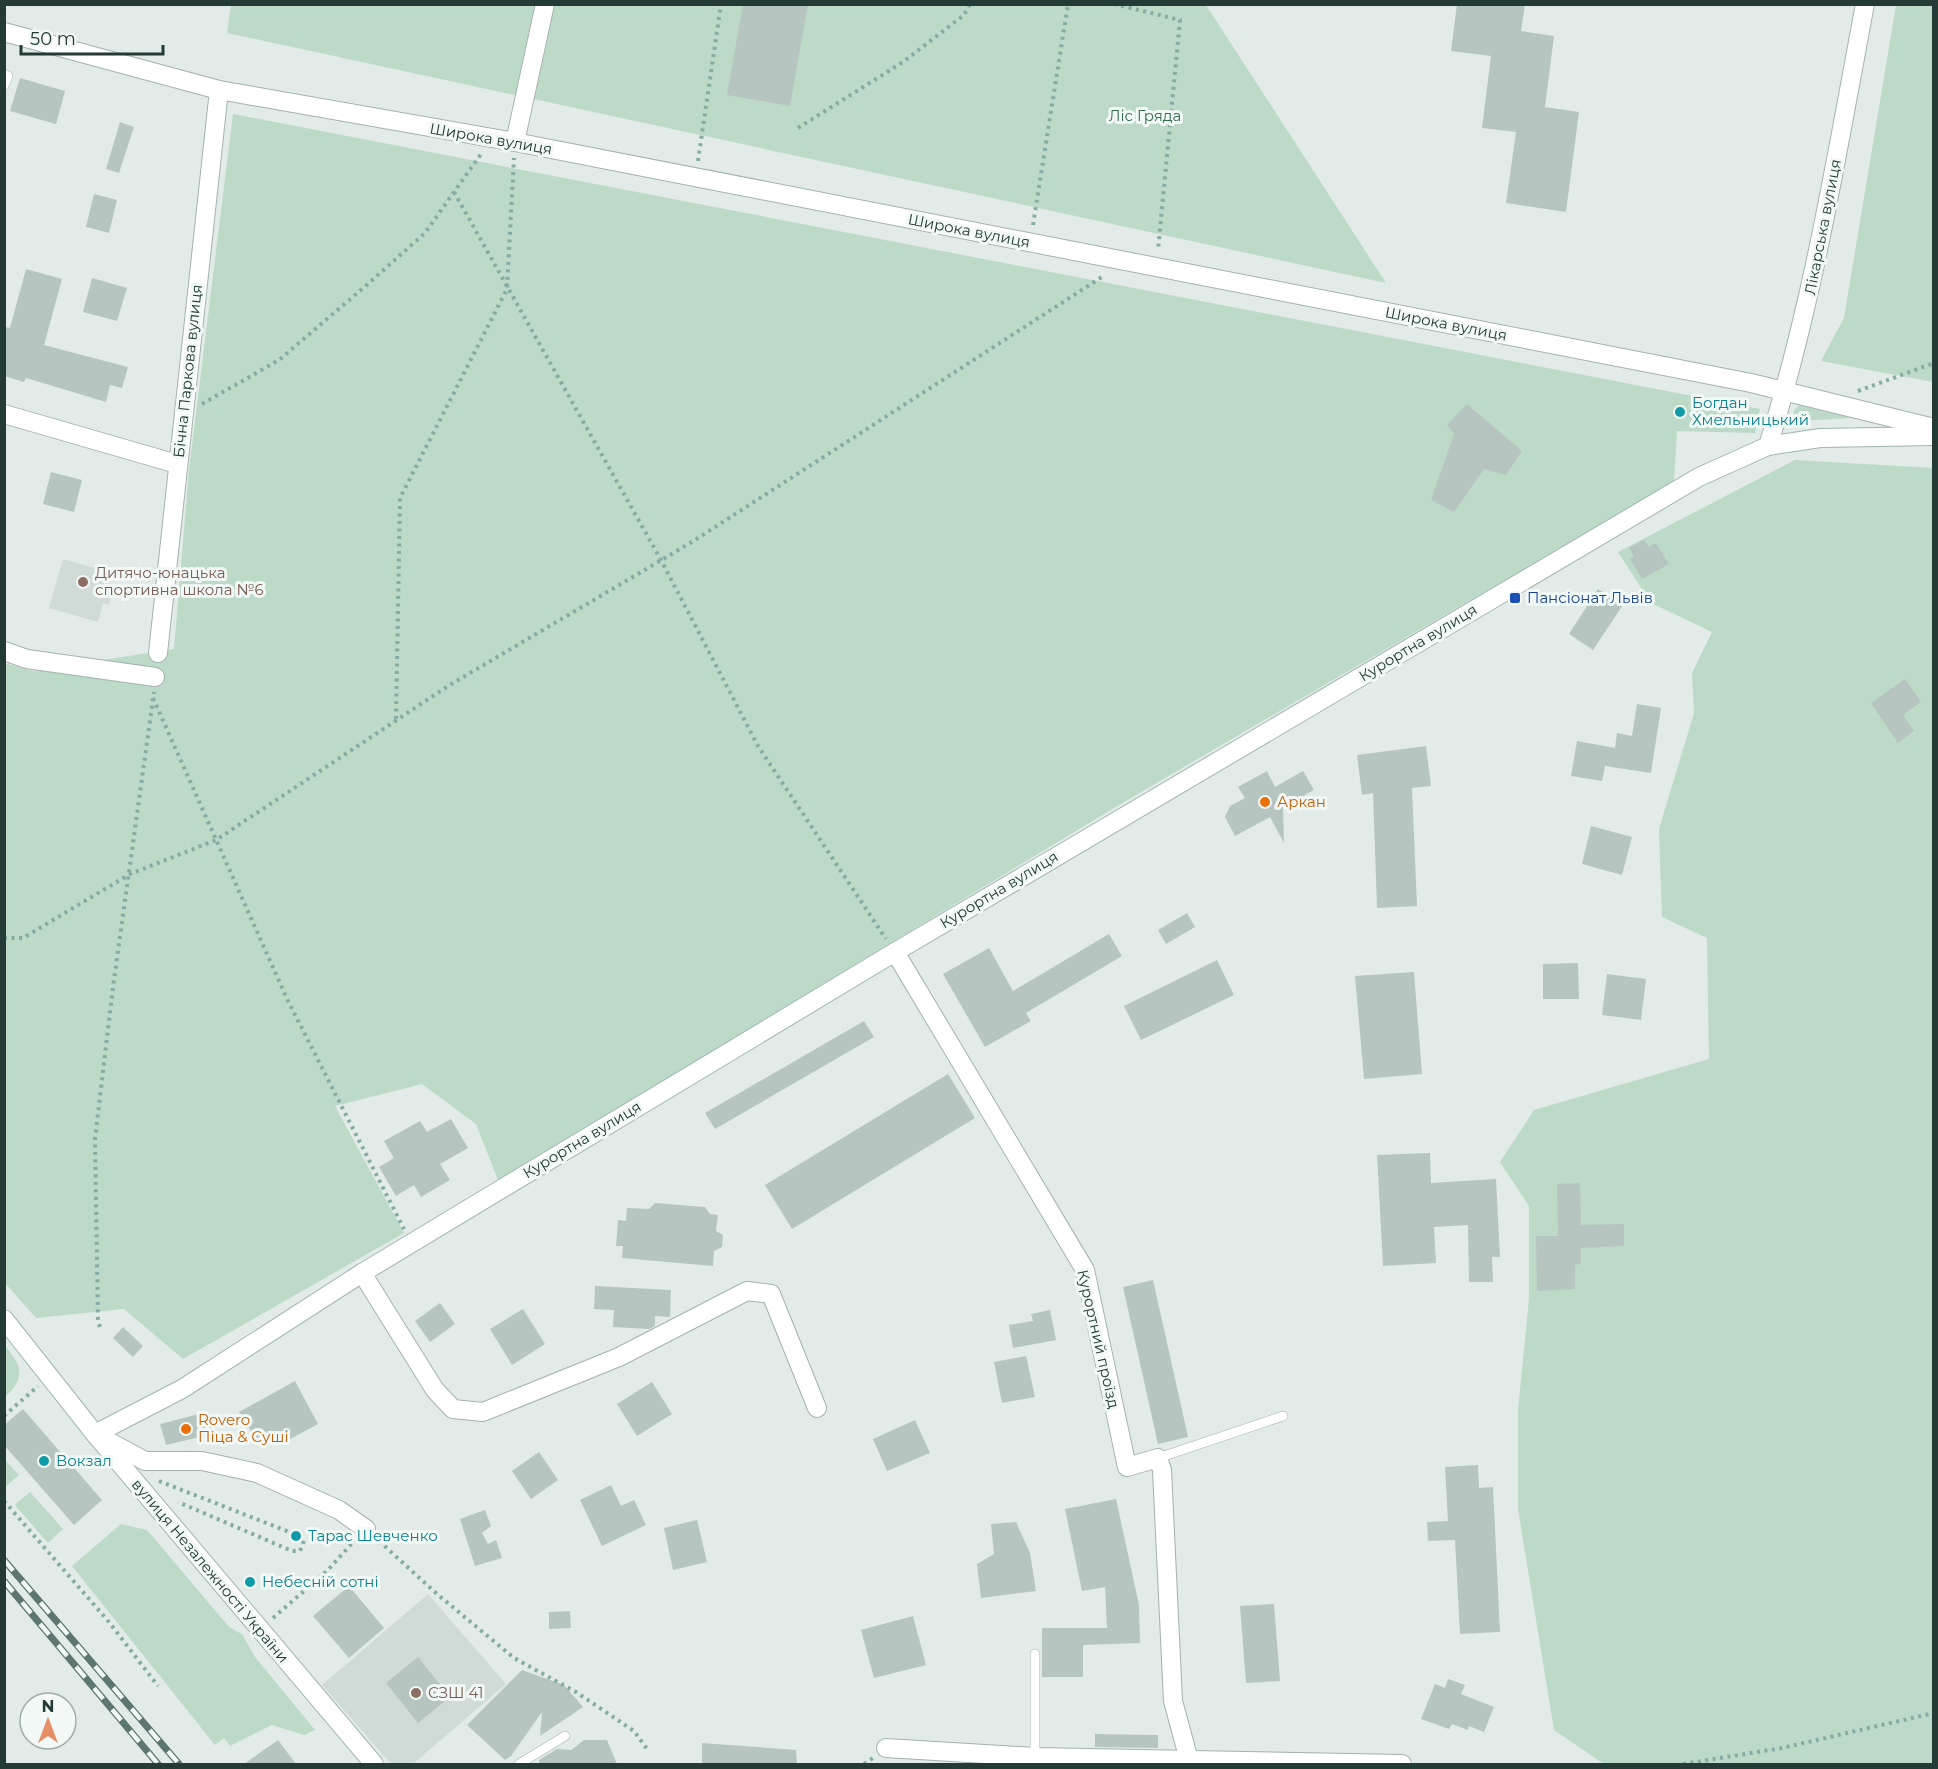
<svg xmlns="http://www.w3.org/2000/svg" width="1938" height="1769" viewBox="0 0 1938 1769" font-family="Montserrat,sans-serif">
<rect width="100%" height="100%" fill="#e2ebe7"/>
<g fill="#d0dad6">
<polygon points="63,559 112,573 107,590 112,592 109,605 103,603 98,622 49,608"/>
<polygon points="428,1594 506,1684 413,1764 391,1764 322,1685"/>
</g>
<g fill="#bcdac7">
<polygon points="231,4 1206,5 1386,283 227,33"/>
<polygon points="1896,5 1933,5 1933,382 1821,361 1844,318"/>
<polygon points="233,114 1760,409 1755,433 1677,431 1674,481 1124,802 498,1180 476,1124 422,1084 335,1106 404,1233 183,1359 124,1309 36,1318 5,1283 4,663 33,671 174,649 189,470"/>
<polygon points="1801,403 1869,417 1797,421 1793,412"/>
<polygon points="1795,460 1933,468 1933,1764 1604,1764 1554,1730 1518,1509 1518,1410 1529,1299 1529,1206 1500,1162 1534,1110 1709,1059 1707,938 1662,917 1659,829 1694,713 1692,673 1712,632 1651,603 1618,552"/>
<path d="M4 1345C21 1364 27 1377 5 1397Z"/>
<polygon points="4,1459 19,1475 5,1487 4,1487"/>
<polygon points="30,1492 63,1529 48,1543 15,1505"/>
<polygon points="121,1524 147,1530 230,1628 242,1634 255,1657 315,1730 304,1735 272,1725 230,1746 224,1738 215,1745 72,1566"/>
</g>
<g fill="#b7c5c1">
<polygon points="743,4 808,4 790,106 727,95"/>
<polygon points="1457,4 1525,4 1521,31 1554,36 1545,107 1579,112 1566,212 1506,203 1516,132 1482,128 1491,56 1451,51"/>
<polygon points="20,78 65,91 56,124 10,111"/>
<polygon points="120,122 134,127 119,173 106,169"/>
<polygon points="94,194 117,200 109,233 86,227"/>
<polygon points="26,269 62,279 44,345 128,367 122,388 110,385 106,402 26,378 24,382 4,376 4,327 10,328"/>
<polygon points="92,278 127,288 117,321 83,312"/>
<polygon points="1467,404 1522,451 1506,475 1484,469 1454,512 1431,500 1454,434 1447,425"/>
<polygon points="51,472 82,480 74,512 43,504"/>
<polygon points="1644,540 1649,547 1656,543 1669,564 1642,579 1630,559 1634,556 1629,548"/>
<polygon points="1598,589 1623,605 1593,650 1569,634"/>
<polygon points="1905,679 1921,702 1903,715 1914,731 1898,743 1871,703"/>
<polygon points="1637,704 1661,708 1651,773 1605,766 1602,781 1571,776 1577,741 1615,748 1617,733 1632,736"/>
<polygon points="1426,746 1431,786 1412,788 1417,906 1377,908 1373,793 1362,795 1357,755"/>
<polygon points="1267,771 1275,787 1303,771 1314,790 1283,807 1284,843 1270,817 1235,836 1225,817 1230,806 1245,798 1238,787"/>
<polygon points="1591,826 1632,837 1622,875 1582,864"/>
<polygon points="1187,913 1195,927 1166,944 1158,930"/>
<polygon points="1109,934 1122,956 1026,1013 1031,1021 985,1047 943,974 989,948 1013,991"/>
<polygon points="1217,960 1234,995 1141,1040 1124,1006"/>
<polygon points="1578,963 1579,999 1543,999 1543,964"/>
<polygon points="1414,972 1422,1074 1364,1079 1355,976"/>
<polygon points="1607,974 1646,979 1641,1020 1602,1015"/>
<polygon points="864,1021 874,1037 715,1129 705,1113"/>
<polygon points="948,1074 975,1118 792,1229 765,1185"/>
<polygon points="451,1119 468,1148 440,1164 450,1180 421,1197 414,1185 396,1196 379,1167 394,1158 384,1141 420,1121 427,1132"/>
<polygon points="1430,1153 1431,1183 1496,1179 1500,1257 1492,1257 1493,1282 1469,1282 1468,1225 1434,1227 1436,1263 1383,1266 1377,1155"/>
<polygon points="1580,1183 1581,1225 1624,1224 1624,1246 1581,1248 1581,1264 1575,1265 1575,1289 1537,1291 1536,1236 1558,1236 1557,1184"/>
<polygon points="655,1203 705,1207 710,1214 718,1215 716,1231 723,1235 722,1247 714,1251 713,1266 622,1258 623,1246 616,1246 618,1220 626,1221 627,1208 649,1209"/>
<polygon points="1153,1280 1188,1437 1158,1444 1123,1287"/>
<polygon points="595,1286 671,1290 670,1317 655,1316 655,1326 649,1329 613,1327 614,1310 594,1309"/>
<polygon points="440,1303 455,1324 430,1342 415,1321"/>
<polygon points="523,1309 545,1344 512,1365 490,1329"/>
<polygon points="1050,1310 1056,1340 1013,1348 1009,1325 1033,1321 1031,1314"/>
<polygon points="123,1327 143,1346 133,1357 113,1338"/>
<polygon points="1026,1356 1035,1397 1002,1403 994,1362"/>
<polygon points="295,1381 318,1424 281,1444 274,1431 257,1441 239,1412"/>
<polygon points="652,1382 672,1414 637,1436 617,1404"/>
<polygon points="23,1409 102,1500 74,1525 4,1445 4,1425"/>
<polygon points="207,1412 213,1434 166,1445 160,1424"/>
<polygon points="915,1420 930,1453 887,1471 873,1439"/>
<polygon points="539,1452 558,1480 531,1499 512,1471"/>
<polygon points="1478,1465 1479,1488 1493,1487 1500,1632 1460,1634 1455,1540 1428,1541 1427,1522 1448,1521 1445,1467"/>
<polygon points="611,1485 621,1506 634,1500 646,1525 602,1546 580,1500"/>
<polygon points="1116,1499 1139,1605 1140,1643 1083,1645 1083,1677 1042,1677 1042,1628 1107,1628 1105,1587 1082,1591 1065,1509"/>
<polygon points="485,1510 491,1526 482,1533 488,1544 496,1540 502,1558 475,1566 460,1519"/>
<polygon points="697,1520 707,1562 673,1570 664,1528"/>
<polygon points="1016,1522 1030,1553 1036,1591 981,1598 977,1564 994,1554 991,1524"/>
<polygon points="349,1586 384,1628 349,1658 313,1616"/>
<polygon points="1274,1604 1280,1681 1246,1683 1240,1606"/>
<polygon points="570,1611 571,1628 549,1629 549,1612"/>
<polygon points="913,1616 926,1665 874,1678 861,1630"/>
<polygon points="418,1657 450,1697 418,1723 386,1683"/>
<polygon points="522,1670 564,1685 583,1707 540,1736 542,1712 511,1756 505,1760 467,1725"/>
<polygon points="1448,1679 1465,1685 1461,1694 1494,1707 1484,1732 1469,1726 1468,1730 1452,1724 1449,1729 1421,1719 1435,1684 1445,1688"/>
<polygon points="1095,1734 1158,1735 1158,1748 1095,1747"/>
<polygon points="278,1740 296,1764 244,1764"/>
<polygon points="584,1740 607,1740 617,1764 539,1764 539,1760 557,1749 571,1750"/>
<polygon points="702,1743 796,1750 797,1764 702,1764"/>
</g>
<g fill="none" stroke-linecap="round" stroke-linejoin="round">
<defs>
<g id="lane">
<polyline points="4,74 8,76 4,86"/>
<polyline points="1158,1458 1283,1416"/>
<polyline points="1035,1654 1035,1757"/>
<polyline points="519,1764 565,1736"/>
</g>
<g id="street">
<polyline points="4,32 219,90 515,142 1751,383 1934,428"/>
<polyline points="515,142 545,4"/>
<polyline points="4,414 177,464"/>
<path d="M1768 446C1813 302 1837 153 1865 4"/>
<polyline points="4,651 27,659 155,677"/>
<polyline points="158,653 219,90"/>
<polyline points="895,952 1085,1270 1127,1467 1158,1458 1162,1470 1173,1701 1189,1760"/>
<polyline points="362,1273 435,1390 453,1409 483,1412 619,1357 747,1291 771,1294 817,1408"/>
<polyline points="95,1434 145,1461 202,1461 257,1473 339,1510 366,1529"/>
<polyline points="886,1748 1035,1757 1402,1764"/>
</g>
<g id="secondary">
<polyline points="4,1319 95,1434 374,1764"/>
<polyline points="95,1434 182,1389 362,1273 895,952 1699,477 1768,446 1820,438 1934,436"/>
</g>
</defs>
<use href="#lane" stroke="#a5b2ae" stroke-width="10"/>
<use href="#street" stroke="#a5b2ae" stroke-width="20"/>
<use href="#secondary" stroke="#a1b5b0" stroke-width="20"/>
<g stroke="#85aca2" stroke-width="4" stroke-dasharray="3 4.5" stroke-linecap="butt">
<polyline points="1114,4 1180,20 1158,250"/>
<polyline points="798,128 903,62 964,15 970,4"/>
<polyline points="698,161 721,4"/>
<polyline points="454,192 661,560 758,746 886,939"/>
<polyline points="1033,225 1068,4"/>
<polyline points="1858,391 1934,363"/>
<polyline points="202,404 279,360 369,283 425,233 481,154"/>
<polyline points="153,698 287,999 404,1229"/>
<polyline points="396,719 400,498 507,289 514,158"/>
<polyline points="4,938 23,938 130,874 216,840 448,686 692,542 1105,275"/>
<polyline points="100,1327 98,1322 95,1139 113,987 154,692"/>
<polyline points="4,1416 38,1386"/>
<polyline points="159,1481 297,1535 304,1541 300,1551 292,1551 178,1502"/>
<polyline points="4,1501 109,1622 158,1686"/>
<polyline points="379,1541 437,1594 514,1658 576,1692 634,1731 647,1749"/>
<polyline points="273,1618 327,1571 355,1540"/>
<polyline points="864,1764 873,1758"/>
<polyline points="1683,1764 1782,1748 1934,1713"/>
</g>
<use href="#lane" stroke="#fff" stroke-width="9"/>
<use href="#street" stroke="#fff" stroke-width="18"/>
<use href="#secondary" stroke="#fff" stroke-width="18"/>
<defs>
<g id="rail">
<polyline points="4,1560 179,1764"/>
<polyline points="4,1581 158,1764"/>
</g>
</defs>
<use href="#rail" stroke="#5e7671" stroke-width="7"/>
<use href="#rail" stroke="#f2f8f5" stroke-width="4.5" stroke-dasharray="14" stroke-linecap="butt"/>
</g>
<g fill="#0f9aa8" stroke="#f2f8f5" stroke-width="2">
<circle cx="1680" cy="412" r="6"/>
<circle cx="44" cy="1461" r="6"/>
<circle cx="296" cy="1536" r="6"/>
<circle cx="250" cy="1582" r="6"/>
</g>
<g fill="#8d6e63" stroke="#f2f8f5" stroke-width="2">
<circle cx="83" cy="582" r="6"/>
<circle cx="416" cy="1693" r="6"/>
</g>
<rect fill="#1a4fb4" stroke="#f2f8f5" stroke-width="2" x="1509" y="592" width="12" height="12" rx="3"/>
<g fill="#e8710a" stroke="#f2f8f5" stroke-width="2">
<circle cx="1265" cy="802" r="6"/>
<circle cx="186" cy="1429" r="6"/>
</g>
<g text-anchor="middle" stroke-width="6" stroke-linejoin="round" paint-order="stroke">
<g font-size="15" fill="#316d4d" stroke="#f2f8f5">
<text x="1145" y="121">Ліс Гряда</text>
</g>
<g font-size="15" fill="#233a36" stroke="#f2f8f5">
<text transform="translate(491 139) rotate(10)" y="5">Широка вулиця</text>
<text transform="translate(1823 227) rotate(-79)" y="5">Лікарська вулиця</text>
<text transform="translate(969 231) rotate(11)" y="5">Широка вулиця</text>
<text transform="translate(1446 324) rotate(11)" y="5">Широка вулиця</text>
<text transform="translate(188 371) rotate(-84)" y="5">Бічна Паркова вулиця</text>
<text transform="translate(1418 643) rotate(-31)" y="5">Курортна вулиця</text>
<text transform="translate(999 890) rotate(-31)" y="5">Курортна вулиця</text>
<text transform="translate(582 1140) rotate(-31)" y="5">Курортна вулиця</text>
<text transform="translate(1098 1339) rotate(77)" y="5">Курортний проїзд</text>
<text transform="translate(210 1571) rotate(50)" y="5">вулиця Незалежності України</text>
</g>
<g font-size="15" fill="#0d838f" stroke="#f2f8f5" text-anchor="start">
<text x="1692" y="408">Богдан<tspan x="1692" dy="17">Хмельницький</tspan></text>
<text x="56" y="1466">Вокзал</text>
<text x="308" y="1541">Тарас Шевченко</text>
<text x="262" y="1587">Небесній сотні</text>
</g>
<g font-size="15" fill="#785e54" stroke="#f2f8f5" text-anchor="start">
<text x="95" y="578">Дитячо-юнацька<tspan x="95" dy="17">спортивна школа №6</tspan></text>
<text x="428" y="1698">СЗШ 41</text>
</g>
<g font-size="15" fill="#164399" stroke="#f2f8f5" text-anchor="start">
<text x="1527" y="603">Пансіонат Львів</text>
</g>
<g font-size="15" fill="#c56008" stroke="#f2f8f5" text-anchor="start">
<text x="1277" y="807">Аркан</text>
<text x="198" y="1425">Rovero<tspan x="198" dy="17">Піца &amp; Суші</tspan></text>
</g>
</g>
<rect width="1938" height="1769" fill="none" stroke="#233a36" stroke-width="12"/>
<g transform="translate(48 1721)"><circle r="28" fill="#f2f8f5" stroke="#9faca9" stroke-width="1.5"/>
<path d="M0-4.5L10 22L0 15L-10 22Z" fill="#e68e65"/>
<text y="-9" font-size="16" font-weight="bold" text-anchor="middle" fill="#233a36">N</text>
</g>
<path d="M21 45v9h142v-9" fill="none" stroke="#233a36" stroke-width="3"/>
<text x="30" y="45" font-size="18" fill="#233a36" stroke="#f2f8f5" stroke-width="4.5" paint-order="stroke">50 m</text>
</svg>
